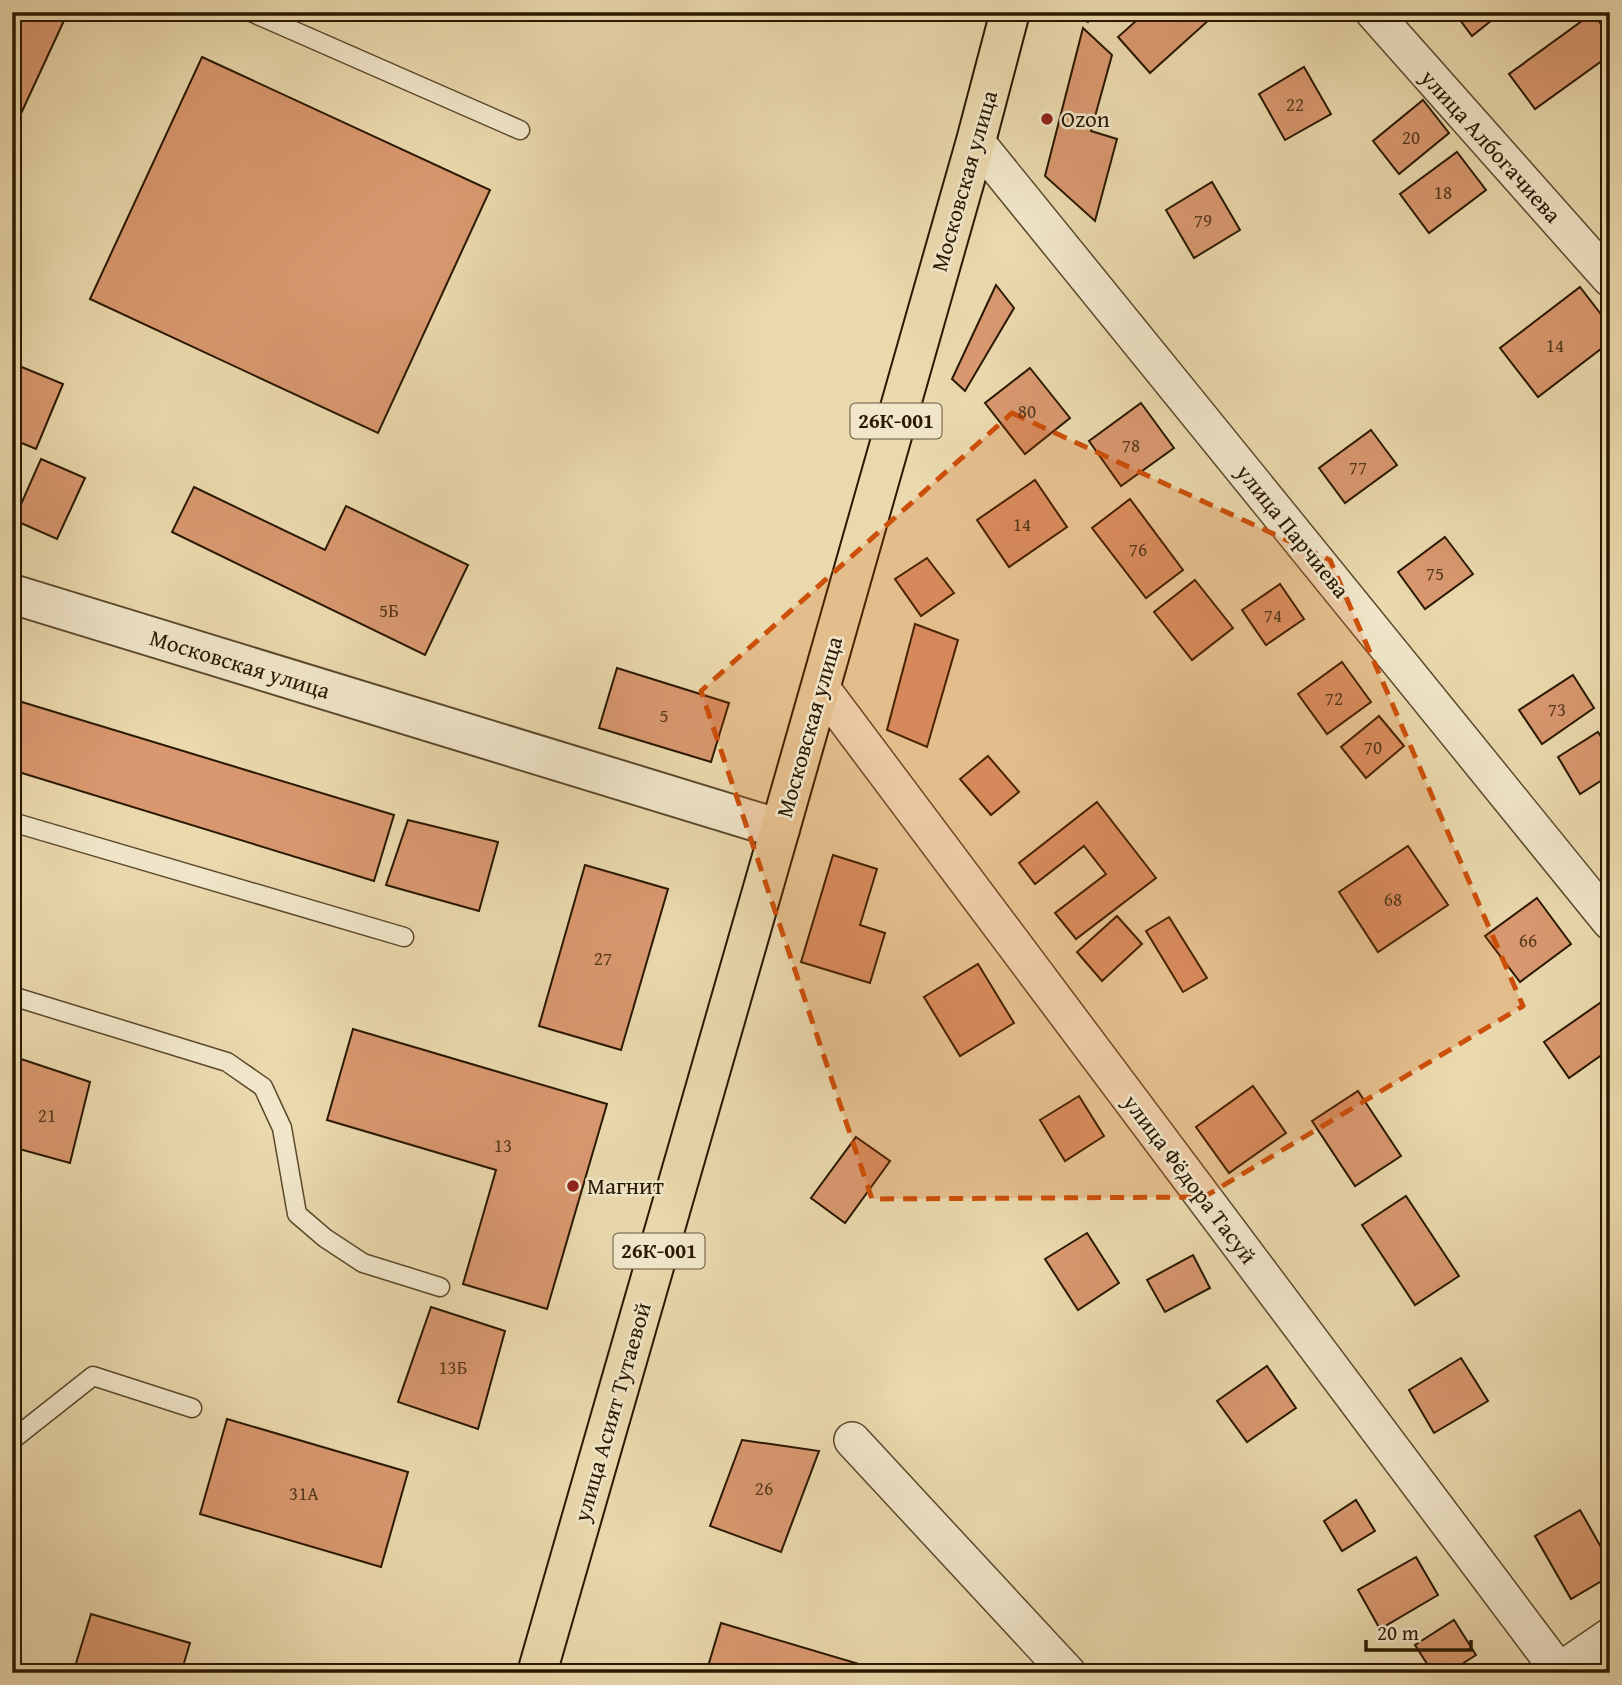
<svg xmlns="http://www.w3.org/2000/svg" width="1622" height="1685" viewBox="0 0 1622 1685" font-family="'Gentium Book Plus',serif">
<rect width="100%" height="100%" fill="#ead9ad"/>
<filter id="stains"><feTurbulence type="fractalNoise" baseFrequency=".00286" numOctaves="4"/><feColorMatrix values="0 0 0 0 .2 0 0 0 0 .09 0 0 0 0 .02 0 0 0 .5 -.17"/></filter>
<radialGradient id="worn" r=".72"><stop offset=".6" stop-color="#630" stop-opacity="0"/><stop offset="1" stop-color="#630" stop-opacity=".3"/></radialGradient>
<g fill="#d9986f" stroke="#2a1801" stroke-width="2">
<polygon points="12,12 68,12 12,133"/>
<polygon points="1064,12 1092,12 1088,22"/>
<polygon points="1146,12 1204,12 1210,19 1150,73 1118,37"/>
<polygon points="1454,12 1502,12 1472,36"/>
<polygon points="1593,13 1610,37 1610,55 1535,109 1509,74"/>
<polygon points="1083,28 1112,55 1091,131 1117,139 1095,221 1045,176"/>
<polygon points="202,57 490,190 378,433 90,299"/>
<polygon points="1304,67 1331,114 1285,140 1259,94"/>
<polygon points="1423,100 1449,133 1399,174 1373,141"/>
<polygon points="1457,152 1486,190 1429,233 1400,194"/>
<polygon points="1212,182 1240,230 1194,258 1166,210"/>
<polygon points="996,285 1014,308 965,391 952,379"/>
<polygon points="1580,287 1610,326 1610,342 1538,397 1500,348"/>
<polygon points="12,363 63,384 36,449 12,439"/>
<polygon points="1030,368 1070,418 1025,454 985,403"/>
<polygon points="1141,403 1174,448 1121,486 1089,441"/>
<polygon points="1371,430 1397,465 1345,503 1319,468"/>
<polygon points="41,459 85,478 57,539 14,520"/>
<polygon points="1035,480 1067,527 1009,567 977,520"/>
<polygon points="194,487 325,550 346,506 468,565 425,655 172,532"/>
<polygon points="1130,499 1183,570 1146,598 1092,528"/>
<polygon points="1445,537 1473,574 1425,609 1398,572"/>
<polygon points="927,558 954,593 921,616 895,579"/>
<polygon points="1195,580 1233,628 1192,660 1154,612"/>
<polygon points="1280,584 1304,619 1266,645 1242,610"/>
<polygon points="915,624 958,640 927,747 887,730"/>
<polygon points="1342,662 1371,702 1327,734 1298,694"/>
<polygon points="617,668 729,703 711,762 599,728"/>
<polygon points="1573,675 1594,708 1542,744 1519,710"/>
<polygon points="12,699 394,815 374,881 12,770"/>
<polygon points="1379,716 1404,746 1366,778 1341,747"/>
<polygon points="1598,732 1610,751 1610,775 1580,794 1558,757"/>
<polygon points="988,756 1019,792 991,815 960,779"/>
<polygon points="1097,802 1156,878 1076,939 1055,913 1106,874 1084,846 1035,884 1019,863"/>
<polygon points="408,820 498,842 479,911 386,885"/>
<polygon points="1408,846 1448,905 1378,952 1339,892"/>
<polygon points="833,855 877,869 860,925 885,933 870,983 801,962"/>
<polygon points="585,865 668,889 621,1050 539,1026"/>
<polygon points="1537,898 1571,944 1520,982 1485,936"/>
<polygon points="1117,916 1142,944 1102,981 1077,952"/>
<polygon points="1169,917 1207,978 1183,992 1146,931"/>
<polygon points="978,964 1014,1023 960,1056 924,997"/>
<polygon points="1610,996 1610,1049 1569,1078 1544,1042"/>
<polygon points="353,1029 607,1104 547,1309 463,1284 496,1170 327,1120"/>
<polygon points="12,1056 90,1082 70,1163 12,1147"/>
<polygon points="1253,1086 1286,1133 1229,1173 1196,1127"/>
<polygon points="1358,1091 1401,1156 1355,1186 1312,1121"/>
<polygon points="1079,1096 1104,1136 1065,1161 1040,1120"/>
<polygon points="856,1137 890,1161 845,1223 811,1198"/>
<polygon points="1406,1196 1459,1276 1415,1305 1362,1225"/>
<polygon points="1087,1233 1119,1283 1078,1310 1045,1259"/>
<polygon points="1193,1255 1210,1288 1165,1312 1147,1280"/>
<polygon points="431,1307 505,1331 478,1429 398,1402"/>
<polygon points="1461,1358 1488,1401 1434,1433 1409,1390"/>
<polygon points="1267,1366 1296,1408 1247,1442 1217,1401"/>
<polygon points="227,1419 408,1472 381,1567 200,1514"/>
<polygon points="742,1440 819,1451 781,1552 710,1526"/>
<polygon points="1356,1500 1375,1531 1342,1551 1324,1521"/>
<polygon points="1580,1510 1610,1563 1610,1576 1571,1599 1535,1536"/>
<polygon points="1416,1557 1438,1595 1380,1629 1358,1590"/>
<polygon points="91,1614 190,1643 181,1673 73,1673"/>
<polygon points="1454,1620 1476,1655 1448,1673 1433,1673 1415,1645"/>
<polygon points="721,1623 889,1673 706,1673"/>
</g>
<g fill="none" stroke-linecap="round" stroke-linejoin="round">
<defs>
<g id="service">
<polyline points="251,12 520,130"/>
<polyline points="12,822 404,937"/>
<polyline points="12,996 227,1062 263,1087 282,1128 297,1214 325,1238 363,1263 440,1287"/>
<polyline points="12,1440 93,1376 192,1408"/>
</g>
<g id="minor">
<polyline points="1373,12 1610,279"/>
<polyline points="976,141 1610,922"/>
<polyline points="821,687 1559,1671"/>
<polyline points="852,1440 1068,1673"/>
<polyline points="1556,1673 1610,1636"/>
</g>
<polyline id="tertiary" points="12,594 780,829"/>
<polyline id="primary" points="537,1673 780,829 976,141 1010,12"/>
</defs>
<use href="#service" stroke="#5a482c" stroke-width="21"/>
<use href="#minor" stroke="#5a482c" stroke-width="38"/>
<use href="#tertiary" stroke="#5a482c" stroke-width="42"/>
<use href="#primary" stroke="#2a1801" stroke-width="42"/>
<use href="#service" stroke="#f1e6ca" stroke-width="18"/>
<use href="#minor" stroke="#f1e6ca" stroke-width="35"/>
<use href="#tertiary" stroke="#f1e6ca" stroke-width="38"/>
<use href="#primary" stroke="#ead9ad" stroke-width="38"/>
</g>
<path fill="#cc4f0a" fill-opacity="0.2" stroke="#cc4f0a" stroke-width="5" stroke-dasharray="14 9" stroke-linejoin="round" d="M1012 413 1330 560 1523 1006 1204 1197 872 1199 701 691Z"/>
<g fill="#8f2418" stroke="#f1e6ca" stroke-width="2.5">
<circle cx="1047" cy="119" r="7"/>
<circle cx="573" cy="1186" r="7"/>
</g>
<g text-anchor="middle" stroke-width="5" stroke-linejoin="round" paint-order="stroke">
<g font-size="19" fill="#56381c">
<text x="1295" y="111">22</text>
<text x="1411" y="144">20</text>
<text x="1443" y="199">18</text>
<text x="1203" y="227">79</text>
<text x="1555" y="352">14</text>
<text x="1027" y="418">80</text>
<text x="1131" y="452">78</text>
<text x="1358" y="474">77</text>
<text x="1022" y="531">14</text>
<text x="1138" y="556">76</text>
<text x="1435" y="580">75</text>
<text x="389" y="617">5Б</text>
<text x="1273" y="622">74</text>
<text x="1334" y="705">72</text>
<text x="1557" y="716">73</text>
<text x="664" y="722">5</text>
<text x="1373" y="754">70</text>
<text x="1393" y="906">68</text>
<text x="1528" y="947">66</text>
<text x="603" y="965">27</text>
<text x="47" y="1122">21</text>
<text x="503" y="1152">13</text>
<text x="453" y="1374">13Б</text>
<text x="764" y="1495">26</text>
<text x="304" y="1500">31А</text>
</g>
<g fill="#f1e6ca" stroke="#66563d" stroke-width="2">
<rect x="850.5" y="403.5" width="91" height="35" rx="5"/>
<rect x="613.5" y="1233.5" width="91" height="35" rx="5"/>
</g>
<g font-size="21" font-weight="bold" fill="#2a1801">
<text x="896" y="428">26К-001</text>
<text x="659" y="1258">26К-001</text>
</g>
<g font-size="23" fill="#2a1801" stroke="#f1e6ca" text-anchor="start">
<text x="1061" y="127">Ozon</text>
<text x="587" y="1194">Магнит</text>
</g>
<g font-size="23" fill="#2a1801" stroke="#f1e6ca">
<text transform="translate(1491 146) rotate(48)" y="8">улица Албогачиева</text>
<text transform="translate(964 181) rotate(-74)" y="8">Московская улица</text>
<text transform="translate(1293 531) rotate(51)" y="8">улица Парчиева</text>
<text transform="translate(240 664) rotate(17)" y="8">Московская улица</text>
<text transform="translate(809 727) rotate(-74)" y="8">Московская улица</text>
<text transform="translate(1190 1179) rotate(53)" y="8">улица Фёдора Тасуй</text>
<text transform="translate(612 1412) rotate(-74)" y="8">улица Асият Тутаевой</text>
</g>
</g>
<rect width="1622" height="1685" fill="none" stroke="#ead9ad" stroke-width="42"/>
<rect x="14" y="14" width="1594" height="1657" fill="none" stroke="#2a1801" stroke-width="3.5"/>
<rect x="21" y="21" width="1580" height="1643" fill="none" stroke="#2a1801" stroke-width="2"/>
<path d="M1366 1640v10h105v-10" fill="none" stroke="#2a1801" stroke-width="3.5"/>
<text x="1377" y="1640" font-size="21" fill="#2a1801" stroke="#f1e6ca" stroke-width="5" paint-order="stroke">20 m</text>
<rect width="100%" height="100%" filter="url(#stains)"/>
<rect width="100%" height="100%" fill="url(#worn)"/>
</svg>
